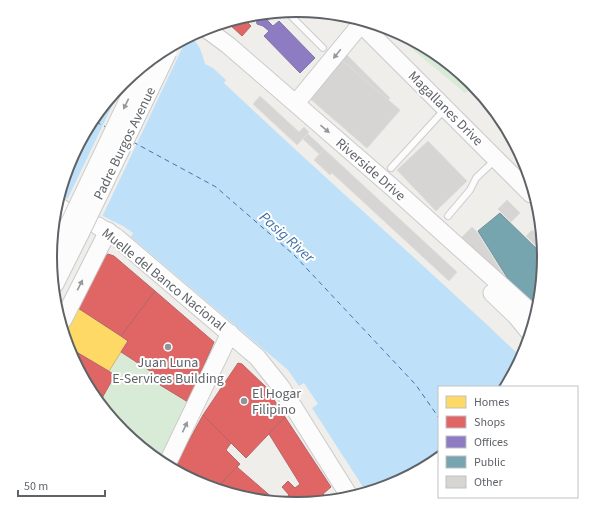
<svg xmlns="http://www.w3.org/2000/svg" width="594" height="514" viewBox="0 0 594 514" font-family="'Source Sans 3',sans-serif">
<rect width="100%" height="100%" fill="#efeeea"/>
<g fill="#d8ebd6">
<polygon points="408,40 472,83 475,87 465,93 405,43"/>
<polygon points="121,352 164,380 160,385 188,402 161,457 122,431 101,400 114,375 109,371"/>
</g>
<path fill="#bfe0f9" d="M190 37C200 44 202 53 205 64L213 68 226 80 224 83C321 175 421 262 517 353L523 355 501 387H439V453L391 485 365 490 312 408 318 404 304 383 299 386 288 370 131 237 133 233 123 226 62 196 69 162 123 82Z"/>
<polygon fill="#efeeea" points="186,40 102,217 67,200 124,81"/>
<polygon fill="#ffd966" stroke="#cfb667" points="78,308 128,341 109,371 68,347 65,333"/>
<g fill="#e06666" stroke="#b96567">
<polygon points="245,20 251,26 242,36 229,24"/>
<polygon points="108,254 114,256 155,291 121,336 78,308 104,257"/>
<polygon points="155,291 214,342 188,402 160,385 164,380 121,352 128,341 121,336"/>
<polygon points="68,347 115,375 101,400 69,351"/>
<polygon points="238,363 242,364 266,387 285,417 246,458 203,415"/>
<polygon points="203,415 231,443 226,450 240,464 217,488 202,485 177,468 176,464"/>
<polygon points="285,417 331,487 323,494 325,496 322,499 297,504 282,501 289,495 282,487 288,481 295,488 300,484 269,434"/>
<polygon points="237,467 274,499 217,488"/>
</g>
<polygon fill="#8e7cc3" stroke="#8074a8" points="267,16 268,21 273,26 279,21 315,58 300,73 264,36 269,31 263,26 257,24 256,18"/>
<polygon fill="#76a5af" stroke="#6f919a" points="500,213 543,255 533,310 518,295 478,231"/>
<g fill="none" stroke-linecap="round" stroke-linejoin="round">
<g stroke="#4174aa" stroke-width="1" stroke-dasharray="5 4" stroke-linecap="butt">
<polyline points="96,122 106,127"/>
<polyline points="133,142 216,187 294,255 416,385 439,418"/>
</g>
</g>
<g fill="#d6d5d3" stroke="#deddd9">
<polygon points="345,53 390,98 388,100 400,110 367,148 307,96"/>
<polygon points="338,57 400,110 367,148 307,96"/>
<polygon points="260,96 299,132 304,127 309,132 297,145 253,104"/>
<polygon points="308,134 324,149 319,154 303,139"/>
<polygon points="428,141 467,181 436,211 397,170"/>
<polygon points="324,149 457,272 449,281 332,173 330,175 314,160"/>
<polygon points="507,200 520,213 511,222 498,209"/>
<polygon points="472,227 477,232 509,283 458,241"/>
<polygon points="532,230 540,239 541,241 536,246 526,236"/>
</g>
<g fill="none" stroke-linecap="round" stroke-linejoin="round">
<defs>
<g id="lane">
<polyline points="287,12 323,48"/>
<polyline points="391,168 445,109"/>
<polyline points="448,216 470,190 476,178 495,160"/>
</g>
<g id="secondary">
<polyline points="360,23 531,194"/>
<polyline points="205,28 228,45 393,188 533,314"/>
<polyline points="296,103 361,24"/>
<polyline points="60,207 63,209"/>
<polyline points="98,226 116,237 257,357 281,387 348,494"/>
<polyline points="51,260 67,228"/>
<polyline points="55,284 80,234"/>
<polyline points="492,293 516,316 529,332"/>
<polyline points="63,320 108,231"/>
<polyline points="168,462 230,333"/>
</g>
</defs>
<use href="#lane" stroke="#cbcccc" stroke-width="8"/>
<use href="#secondary" stroke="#cacacb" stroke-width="19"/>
<use href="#lane" stroke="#fdfcfc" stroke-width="6"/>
<use href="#secondary" stroke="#fdfcfc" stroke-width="17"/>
<defs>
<g id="secondary-bridge">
<polyline points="67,228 143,69"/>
<polyline points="80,234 168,52"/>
</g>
</defs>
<use href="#secondary-bridge" stroke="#cacacb" stroke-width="19" stroke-linecap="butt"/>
<use href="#secondary-bridge" stroke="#fdfcfc" stroke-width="17"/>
</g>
<defs><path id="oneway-solid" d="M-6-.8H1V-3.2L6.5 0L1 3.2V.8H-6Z"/></defs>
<g fill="#96999c">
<use href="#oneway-solid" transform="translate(337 54) rotate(129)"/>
<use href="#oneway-solid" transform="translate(126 104) rotate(116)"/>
<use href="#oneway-solid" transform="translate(325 129) rotate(41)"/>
<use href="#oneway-solid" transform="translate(80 285) rotate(-63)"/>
<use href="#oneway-solid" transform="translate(185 427) rotate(-65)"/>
</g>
<g fill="#919496" stroke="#fff" stroke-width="1.5">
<circle cx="168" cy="347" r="4"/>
<circle cx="244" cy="401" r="4"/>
</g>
<g text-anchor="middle" stroke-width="4" stroke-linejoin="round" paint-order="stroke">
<g font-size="14" fill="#5f6368" stroke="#fff">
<text transform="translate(446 108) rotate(45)" y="5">Magallanes Drive</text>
<text transform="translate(124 143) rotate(-64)" y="5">Padre Burgos Avenue</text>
<text transform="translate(371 169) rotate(41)" y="5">Riverside Drive</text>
<text transform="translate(164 279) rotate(39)" y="5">Muelle del Banco Nacional</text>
</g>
<g font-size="14" fill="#5f6368" stroke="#fff">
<text x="168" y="367">Juan Luna<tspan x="168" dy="16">E-Services Building</tspan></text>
<text x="252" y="398" text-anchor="start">El Hogar<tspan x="252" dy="16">Filipino</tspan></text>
</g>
<g font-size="15" font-style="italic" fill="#4174aa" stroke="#fff">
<text transform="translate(287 237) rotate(42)" y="5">Pasig River</text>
</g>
</g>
<path d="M0 0H594V514H0ZM57 257a240 240 0 1 1 480 0a240 240 0 1 1-480 0Z" fill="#fff" fill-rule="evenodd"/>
<path fill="none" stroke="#5f6368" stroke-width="2" d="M57 257a240 240 0 1 1 480 0a240 240 0 1 1-480 0Z"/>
<rect x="438" y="386" width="140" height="112" fill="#ffffff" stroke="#bfc1c3"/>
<rect x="446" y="396" width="20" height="12" fill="#ffd966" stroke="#bfc1c3"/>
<text x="474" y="406" font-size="12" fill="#5f6368">Homes</text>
<rect x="446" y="416" width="20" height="12" fill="#e06666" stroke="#bfc1c3"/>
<text x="474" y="426" font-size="12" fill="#5f6368">Shops</text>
<rect x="446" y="436" width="20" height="12" fill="#8e7cc3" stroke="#bfc1c3"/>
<text x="474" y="446" font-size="12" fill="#5f6368">Offices</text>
<rect x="446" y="456" width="20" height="12" fill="#76a5af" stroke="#bfc1c3"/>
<text x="474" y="466" font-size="12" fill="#5f6368">Public</text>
<rect x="446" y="476" width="20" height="12" fill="#d6d5d3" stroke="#bfc1c3"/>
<text x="474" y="486" font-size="12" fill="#5f6368">Other</text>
<path d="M18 490v6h87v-6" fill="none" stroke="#5f6368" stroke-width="2"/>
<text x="24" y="490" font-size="12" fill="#5f6368" stroke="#ffffff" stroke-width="3" paint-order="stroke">50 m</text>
</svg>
